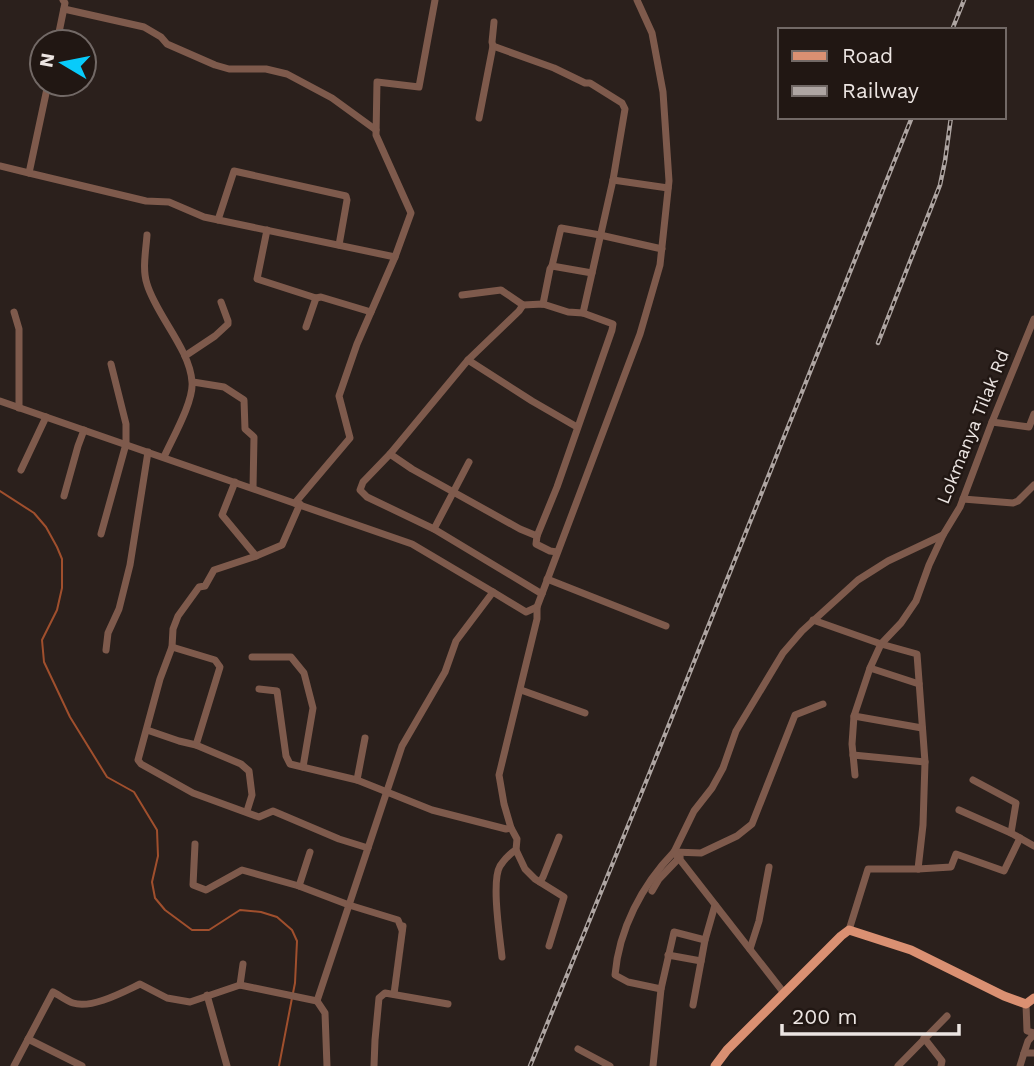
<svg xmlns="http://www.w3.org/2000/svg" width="1034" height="1066" viewBox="0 0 1034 1066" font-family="'Work Sans',sans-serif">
<rect width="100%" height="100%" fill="#2b201c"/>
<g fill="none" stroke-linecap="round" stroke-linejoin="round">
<g stroke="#a04f2d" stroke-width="2">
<polyline points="0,491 34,513 46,527 57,547 62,559 62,588 57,610 42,640 44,662 70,717 107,777 134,792 157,830 158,856 152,882 155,898 165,910 192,930 209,930 240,910 261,912 277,917 292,930 297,941 295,983 293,993"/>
<polyline points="279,1066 292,998"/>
</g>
<g stroke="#7e5a4c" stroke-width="7">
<polyline points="64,9 144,27 161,37 167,44 215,65 229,69 266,69 287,74 332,98 376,130"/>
<polyline points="57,42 65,3 63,0"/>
<polyline points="493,46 554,68 585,83 590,83 622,103 625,109 613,180 583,313"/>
<polyline points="48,84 29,173 146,201 169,202 204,217 395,257"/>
<polyline points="479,118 493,46 492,42 494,22"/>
<polyline points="0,166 29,173"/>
<polyline points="613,180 668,188"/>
<polyline points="218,220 234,171 346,196 347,200 339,245"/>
<polyline points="267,230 257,279 316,298 321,297 371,312"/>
<path d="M147 235C146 250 142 269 147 284 156 315 190 349 192 382 194 401 172 439 164 457"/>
<polyline points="552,266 592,273"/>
<polyline points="462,295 501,290 523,305 543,304 568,312 583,313 613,324 612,330 557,487 537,536 536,544 550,551 557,552"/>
<polyline points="543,304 550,269 552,266 561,228 600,235 662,249"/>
<polyline points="523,305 519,311 468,360 390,454 363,482 360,490 367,497 434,529 542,594"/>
<polyline points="14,312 19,329 19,408"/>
<polyline points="306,327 316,298"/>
<polyline points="185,356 215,336 228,324 228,321 221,302"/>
<polyline points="468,360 532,401 577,427"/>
<polyline points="193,382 224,387 244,400 245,429 254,437 253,488"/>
<polyline points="0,401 412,544 493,592 456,641 445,672 402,746 317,1001"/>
<polyline points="992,422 1029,427 1034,414"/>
<polyline points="390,454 412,469 520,529 537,536"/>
<polyline points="21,470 46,417"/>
<polyline points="235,482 222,515 256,556"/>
<polyline points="64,496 78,446 84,430"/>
<polyline points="963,499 1013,503 1018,501 1034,485"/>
<polyline points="295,503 350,438 339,396 357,344 395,257 411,213 376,135 377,82 419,87 435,0"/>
<polyline points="300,504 282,545 256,556 214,570 205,586 199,587 178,616 173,629 172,647 160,679 138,760 141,764 193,793 259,817 273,811 339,839 368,848"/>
<polyline points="434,529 469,462"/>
<polyline points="101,534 126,444 126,424 111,364"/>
<polyline points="547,579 666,626"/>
<polyline points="493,592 526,612 537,607 640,334 660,265 669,181 663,92 652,33 637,0"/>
<polyline points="537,607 537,619 499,775 504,804 511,828 517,839 516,850 525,869 535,879 564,897 549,946"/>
<polyline points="813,620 881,644 917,654 925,762 923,825 918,869"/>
<polyline points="172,647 215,660 220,667 196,745"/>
<polyline points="106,650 108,633 119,609 130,565 148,452"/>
<polyline points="252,657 291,657 304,673 313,708 303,767"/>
<polyline points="870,668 919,684"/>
<polyline points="259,689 277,691 286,756 290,764 357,780 432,810 506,829 511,828"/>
<polyline points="521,690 585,713"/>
<polyline points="854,716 922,728"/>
<polyline points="147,730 179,741 196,745 241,764 249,771 252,795 247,811"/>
<polyline points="853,755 925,762"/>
<polyline points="855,775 852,744 854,716 870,668 881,644 901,623 916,601 929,565 943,535 960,507 992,422 1034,319"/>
<polyline points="357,780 365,738"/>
<polyline points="973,780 1016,803 1011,833"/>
<polyline points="959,810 1011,833 1034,846"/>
<polyline points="195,844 193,885 206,890 242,870 299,886 349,905 398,920 402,930"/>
<polyline points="540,882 543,877 559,837"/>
<polyline points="299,886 310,852"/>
<polyline points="652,891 659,879 680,857"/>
<polyline points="849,930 868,869 918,869 951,867 956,854 1004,871 1020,838"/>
<polyline points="705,940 715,905"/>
<polyline points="750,949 759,921 769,867"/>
<polyline points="668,955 701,961"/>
<path d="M502 957C500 938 491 881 500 866 504 860 510 853 516 850"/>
<polyline points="240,985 243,964"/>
<path d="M661 989 628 982 615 975C619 929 642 885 674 852L701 853 737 836 752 824 795 715 823 704"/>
<polyline points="784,993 674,852 694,811 712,788 723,768 736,731 783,653 802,631 858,580 888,561 943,535"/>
<polyline points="394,994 403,926"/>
<polyline points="207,995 227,1066"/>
<polyline points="317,1001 325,1013 327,1066"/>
<polyline points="1026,1004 1027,1031 1034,1033"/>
<polyline points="924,1038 942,1061 941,1066"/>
<polyline points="28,1039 82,1066"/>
<polyline points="578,1049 610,1066"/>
<polyline points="1024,1053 1028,1041 1034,1034"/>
<path d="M14 1066 53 992C59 995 67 1001 73 1003 92 1009 123 992 140 984L167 998 190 1002 240 985 317 1001"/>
<polyline points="374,1066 375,1040 379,998 385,993 448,1004"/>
<polyline points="653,1066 661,989 674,932 705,940 693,1005"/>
<polyline points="898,1066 947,1016"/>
<polyline points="1020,1066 1024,1053 1034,1053"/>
</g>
<polyline stroke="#da9072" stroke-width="9" points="715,1066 727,1050 841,936 849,930 911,950 1004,996 1026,1004 1034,998"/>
<defs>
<g id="rail">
<polyline points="952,30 964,0"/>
<polyline points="878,343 940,185 945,161 951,117"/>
<polyline points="530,1066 650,772 912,117"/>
</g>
</defs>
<use href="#rail" stroke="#aea5a2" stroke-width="4.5"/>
<use href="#rail" stroke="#211713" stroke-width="2" stroke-dasharray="5" stroke-linecap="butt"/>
</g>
<g text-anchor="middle" stroke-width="5" stroke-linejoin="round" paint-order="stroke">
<g font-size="18" fill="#ece5e2" stroke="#211713">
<text transform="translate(973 427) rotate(-68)" y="6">Lokmanya Tilak Rd</text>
</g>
</g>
<rect x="778" y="28" width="228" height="91" fill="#211713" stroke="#726966" stroke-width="2"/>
<rect x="792" y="51" width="35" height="10" fill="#da9072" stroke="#726966" stroke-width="2"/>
<text x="842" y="63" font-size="21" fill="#ece5e2">Road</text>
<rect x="792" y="86" width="35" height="10" fill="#aea5a2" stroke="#726966" stroke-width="2"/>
<text x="842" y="98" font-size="21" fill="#ece5e2">Railway</text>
<g transform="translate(63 63) rotate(280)"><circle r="33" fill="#211713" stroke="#726966" stroke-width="2"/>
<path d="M0-5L12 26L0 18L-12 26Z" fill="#08cbfa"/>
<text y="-10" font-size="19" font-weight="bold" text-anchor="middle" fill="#ece5e2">N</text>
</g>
<path d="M782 1024v10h177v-10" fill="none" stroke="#ece5e2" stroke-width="3.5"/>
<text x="792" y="1024" font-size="21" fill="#ece5e2" stroke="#211713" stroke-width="5" paint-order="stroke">200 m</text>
</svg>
